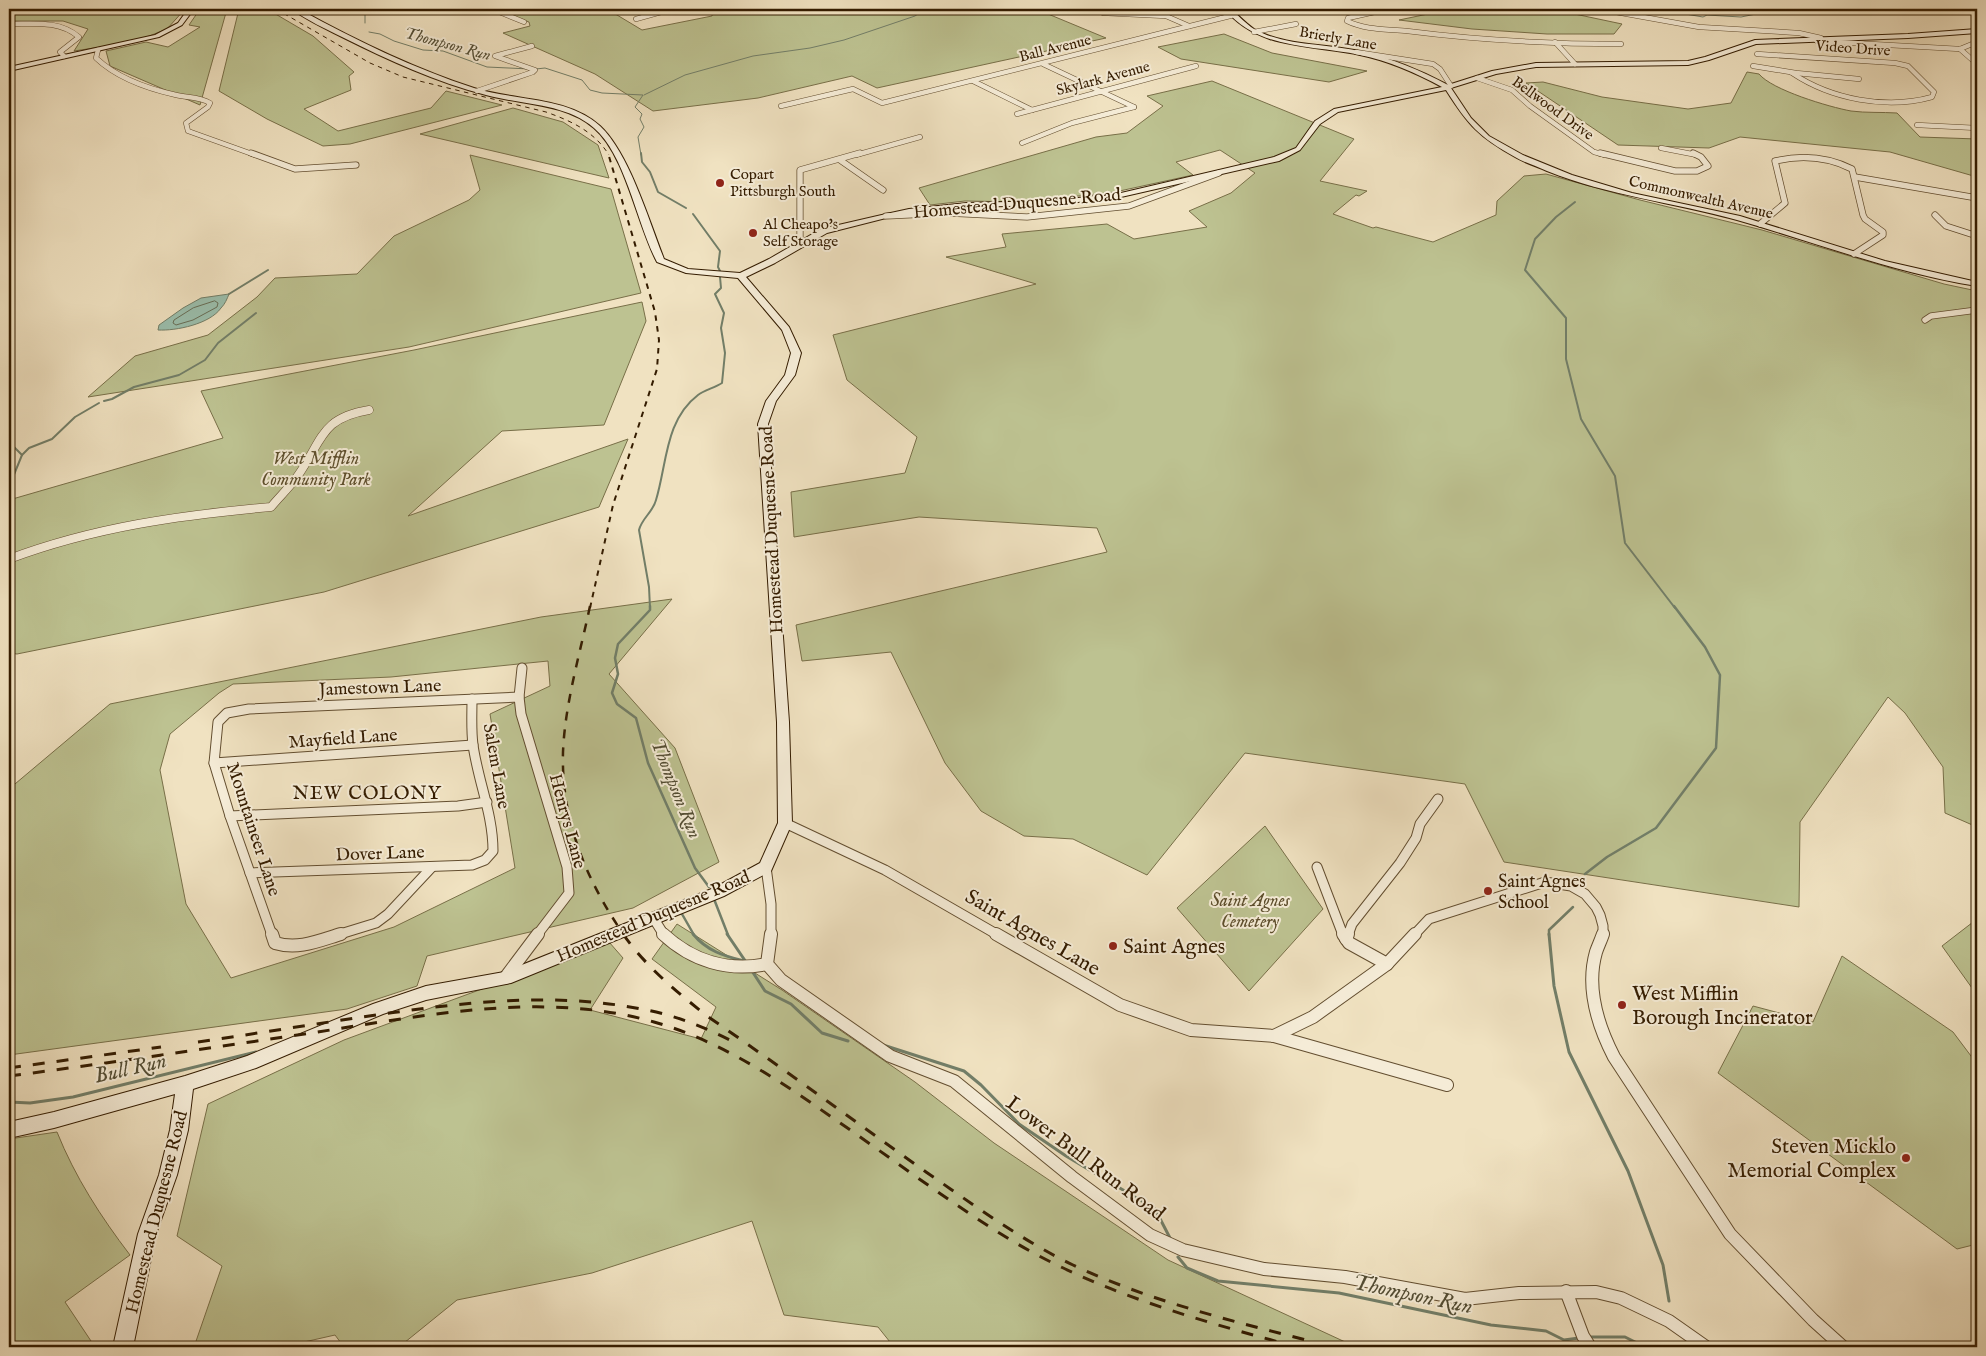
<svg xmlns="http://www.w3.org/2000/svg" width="1986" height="1356" viewBox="0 0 1986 1356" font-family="'IM FELL English',serif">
<rect width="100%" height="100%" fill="#f0e2c1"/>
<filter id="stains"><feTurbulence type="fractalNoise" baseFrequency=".004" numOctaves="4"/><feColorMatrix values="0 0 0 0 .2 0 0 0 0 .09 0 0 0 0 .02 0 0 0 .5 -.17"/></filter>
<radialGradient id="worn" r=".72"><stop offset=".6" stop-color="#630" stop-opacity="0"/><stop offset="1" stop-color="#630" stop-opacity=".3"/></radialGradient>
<g fill="#bdc291" stroke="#786f48" fill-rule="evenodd">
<polygon points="9,9 185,9 167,29 134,42 74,51 88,29 63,21 9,21"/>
<polygon points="200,9 227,9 200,105 110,66 106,51 146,42 168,47 200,27 189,25"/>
<polygon points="239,9 267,9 313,36 354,72 349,76 351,90 304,109 338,131 431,108 446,91 502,105 350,144 323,146 267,119 219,91"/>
<polygon points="494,9 607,9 642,30 712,16 713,9 1036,9 1106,38 877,88 852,76 758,98 653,111 595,74 503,33 530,26 529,22"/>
<polygon points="1452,9 1551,9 1622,24 1614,34 1547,34 1472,29 1399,20"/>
<polygon points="1224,34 1272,53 1367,71 1329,82 1181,59 1158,47"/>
<path d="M1747 72 1759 74C1772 90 1829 107 1851 111 1866 113 1882 112 1897 113L1920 137 1977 139V177L1890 152 1740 137 1709 148 1618 145 1526 83 1543 82 1602 97 1688 109 1731 103Z"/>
<polygon points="1212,81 1354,139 1320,181 1367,191 1359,196 1356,195 1333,214 1373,228 1376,227 1433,242 1496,215 1497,201 1524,176 1546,174 1640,200 1762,230 1944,284 1977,291 1977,827 1945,813 1943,767 1905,713 1888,697 1800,822 1799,907 1504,862 1465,784 1245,753 1147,875 1073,839 1024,836 981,811 945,763 891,652 802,661 796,625 1107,552 1097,528 919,517 794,537 791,492 905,473 917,437 847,380 833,335 1036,284 946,257 1006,247 1002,234 1107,224 1134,239 1207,227 1189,211 1231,193 1255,173 1220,150 1176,162 1193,175 1115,192 1023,202 965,201 930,205 919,188 1096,137 1127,133 1163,106 1147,96"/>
<polygon points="513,108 563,122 598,145 609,178 420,134"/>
<polygon points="470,155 611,189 641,293 409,347 88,397 135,356 208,335 257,297 275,278 357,274 394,236 469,200 480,190"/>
<polygon points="642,302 646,321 604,425 502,431 408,516 628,439 599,507 324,592 17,654 9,653 9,500 223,438 201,391 414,350"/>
<path d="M672 599 609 674 675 748 719 862 633 908 427 956 417 986 347 1009 9 1055V789L110 704 541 617ZM548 661 550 686 490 714 515 868 394 927 231 978 186 904 160 770 170 734 219 693 233 684 391 677Z"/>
<polygon points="1265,826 1323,909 1249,991 1177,908"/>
<polygon points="1977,919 1977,995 1942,946"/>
<polygon points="677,924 782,990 915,1082 994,1143 1168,1260 1356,1347 894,1347 878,1327 784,1315 752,1221 592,1273 457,1300 399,1347 344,1347 335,1335 282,1347 194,1347 222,1266 177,1236 208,1104 344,1040 609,942 623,958 590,1010 701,1039 716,1007 652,959"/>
<polygon points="1842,956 1953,1032 1977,1064 1977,1244 1957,1249 1718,1073 1753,1006 1813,1022"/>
<path d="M57 1132C75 1177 101 1217 130 1255L65 1302 95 1347H9V1139Z"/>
</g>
<path fill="#9bbfad" stroke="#727e68" d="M229 294C227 299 225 304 221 308 210 324 176 331 158 330L159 325 183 308 201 298Z"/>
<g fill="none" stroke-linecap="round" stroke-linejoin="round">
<polygon stroke="#686e56" stroke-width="1" points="215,301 218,303 217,307 193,320 176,325 173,323 174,320 193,308"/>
<g stroke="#727e68" stroke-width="1">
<polyline points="359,9 365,15 365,23"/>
<polyline points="1656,9 1703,17 1707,15 1741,17 1766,12 1860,13"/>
<polyline points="369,32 380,34 394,41 423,50 443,51 487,67 530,69"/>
<polyline points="536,69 545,68 582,80 590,90 602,93 643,95 635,107 642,114 640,119 644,127 638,137 641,155"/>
<polyline points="644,95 685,75 753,56 810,48 844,40 915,16 925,9"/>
</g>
<g stroke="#727e68" stroke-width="2">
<polyline points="641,153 642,162 650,172 658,192 686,208"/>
<polyline points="1575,202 1556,217 1535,239 1525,270 1566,318 1566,359 1581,419 1615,476 1625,543 1675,608"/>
<polyline points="693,214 720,251 718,267 721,273"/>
<polyline points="229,294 268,270"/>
<polyline points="104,401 112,399 134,387 179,375 205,360 218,343 256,313"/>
<polyline points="9,442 22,455 13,477 9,481"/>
<polyline points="22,455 29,448 52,439 75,417 99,403"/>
<path d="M650 608 649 587 639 530C642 518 653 512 656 500 667 464 665 420 698 395 705 390 714 388 722 383L725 353 721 328 724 313 715 294 721 288 720 277"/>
</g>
<g stroke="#727e68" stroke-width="2.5">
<polyline points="650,606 650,610 618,644 615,658 618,674 612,693 617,704 636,718 648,763 695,868 709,887"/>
<polyline points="1585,874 1607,857 1656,828 1716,748 1720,675 1705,647 1674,606"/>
<polyline points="714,899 728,935"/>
<polyline points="677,913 682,914 694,935"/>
<polyline points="1549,935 1549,930 1573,907"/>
</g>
<g stroke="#727e68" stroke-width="3">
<path d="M693 934C707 951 724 956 744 961"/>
<polyline points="727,934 746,962"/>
<polyline points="1549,934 1554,986 1569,1052 1628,1171 1663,1265 1669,1301"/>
<polyline points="752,971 765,991 791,1004 822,1033 848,1041"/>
<polyline points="883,1045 964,1071 981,1085 1019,1124 1066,1156 1155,1209 1170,1238"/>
<polyline points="9,1102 30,1103 73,1097 256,1052"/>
<polyline points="1178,1257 1187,1268 1218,1281 1339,1293 1491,1325 1546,1331 1564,1340 1579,1338"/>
<polyline points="1590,1337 1625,1337 1645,1347"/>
</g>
<defs>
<g id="street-far4">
<polyline points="492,9 524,22"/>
<polyline points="1167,9 1166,16 1189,26"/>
<path d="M1388 9 1348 18 1347 21C1365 30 1387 29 1407 31 1478 40 1549 44 1621 44"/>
<polyline points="1599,9 1699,27 1799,33 1821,38"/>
<polyline points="1103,13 1166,16"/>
<polyline points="636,19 672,9"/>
<path d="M9 24C34 24 59 20 79 37L60 52 64 56"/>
<polyline points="1254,32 1296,24"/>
<polyline points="1817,41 1960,49 1977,42"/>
<polyline points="1555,42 1575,64"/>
<polyline points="1960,49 1977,64"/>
<path d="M98 50 96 58C117 78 149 89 176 95 188 98 199 96 210 103L208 107 186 123 188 131 255 155"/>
<polyline points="1356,52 1433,64 1440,69 1451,86"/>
<path d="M1757 54 1895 63 1908 66 1934 92 1932 97C1886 110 1831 99 1792 73"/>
<polyline points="1043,64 1134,107"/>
<polyline points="1753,66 1796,73 1859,79"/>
<polyline points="1477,78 1512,90 1530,106 1594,152 1605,155"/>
<polyline points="973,81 1032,110"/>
<polyline points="477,91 533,72 535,70 495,56 532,46"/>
<polyline points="781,106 853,89 882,103 1234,15"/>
<polyline points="1017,114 1196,66"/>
<polyline points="1917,125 1977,128"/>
<polyline points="1022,143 1072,123 1134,107"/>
<polyline points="1661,148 1697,155"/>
<polyline points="856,155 920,137"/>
</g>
<g id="street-far3">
<polyline points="251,153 295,169 356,165"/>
<polyline points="1600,153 1675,171 1697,171 1708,166 1701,157 1693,153"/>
<polyline points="840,160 883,190"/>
<polyline points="1855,177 1977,198"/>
<polyline points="1935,215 1946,226 1977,236"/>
<polyline points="886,216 948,213 1027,217 1129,206 1219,173"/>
<path d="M1760 224 1785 203 1775 161C1801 155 1828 157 1852 169L1863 215 1865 219 1883 232V235L1854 254"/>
<polyline points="800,245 800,170 860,153"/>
<polyline points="1925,320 1931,316 1977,310"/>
</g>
<path id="street-far2" d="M9 559C94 527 181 515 271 507 280 496 291 486 299 474 323 439 321 418 369 410"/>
<g id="street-far1">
<polyline points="519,697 522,668"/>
<polyline points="214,763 473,745"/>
<polyline points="230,816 458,806 487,802"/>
<polyline points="785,823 885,870 998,935"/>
<polyline points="766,867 771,904 771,935"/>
<polyline points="1317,867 1343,935"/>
<path d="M250 873 472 865 485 860 493 851C493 814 478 781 473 745 471 730 472 714 472 699"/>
<polyline points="654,919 664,935"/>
<polyline points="272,935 230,816 214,763 218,722 227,713 249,709 519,697 521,714 567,867 569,893 537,935"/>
<polyline points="337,935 376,923 388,914 432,867"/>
<polyline points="1348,935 1352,924 1400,863 1416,838 1420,824 1438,799"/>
<polyline points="1414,935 1429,919 1545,882 1571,886 1585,894 1596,907 1600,915 1603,926 1603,935"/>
</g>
<g id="street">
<path d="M272 934 275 943C298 950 318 941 341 934"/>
<path d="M663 934C692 961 728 972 767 964"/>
<polyline points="771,934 767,964 781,980 890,1056 954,1081 1072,1177 1150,1235 1183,1250 1264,1269 1345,1277 1465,1299 1519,1293 1596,1292 1621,1298 1669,1321 1706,1347"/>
<polyline points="996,934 1120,1005 1191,1030 1274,1036 1447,1085"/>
<polyline points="1343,934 1349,943 1387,964"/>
<path d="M1603 934C1601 940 1598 946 1596 952 1586 987 1598 1026 1614 1057L1730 1234 1813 1320 1843 1347"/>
<polyline points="1346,939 1348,934"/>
<polyline points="505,978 538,934"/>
<polyline points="1274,1036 1313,1017 1387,964 1415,934"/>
<polyline points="1566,1291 1583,1336 1590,1347"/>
</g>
<g id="secondary">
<polygon points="188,9 194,9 182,25 159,37 9,71 9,67 155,35 178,23"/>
<path d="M292 9H299C355 40 413 68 474 88 514 101 567 96 600 126 629 153 649 221 664 259L688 269 740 273 769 259 821 229 886 214 909 209 967 203 1052 201 1121 193 1274 157 1296 148 1315 121 1334 109 1442 87C1416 73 1389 61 1360 55 1314 45 1257 50 1225 9H1231C1238 15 1246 24 1254 29 1286 47 1328 43 1363 52 1393 59 1420 70 1448 85L1492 71 1536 63 1688 61 1705 57 1755 40 1908 34 1977 29V33L1908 38 1756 44 1709 60 1688 65 1536 67 1496 74 1451 88 1471 118 1489 136 1523 155 1572 175 1632 193 1740 216 1885 261 1977 282V286C1895 273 1817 243 1737 220 1673 202 1609 196 1547 171 1536 166 1525 163 1515 157 1479 137 1468 125 1446 90L1338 112 1320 124 1300 150 1279 161 1121 197 1052 205 967 207 909 213 886 218 827 233 775 263 746 277 789 327 801 353 795 375 776 401 768 424 789 722 792 823 771 871 724 896 511 983 426 1000 383 1014 256 1068 193 1089 188 1130 177 1175 156 1234 133 1347H113L138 1234 159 1175 170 1130 175 1094 54 1128 9 1138V1122L54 1112 185 1076 247 1056 373 1004 426 986 504 972 714 888 760 863 778 823 777 722 758 424 766 401 785 375 791 353 782 330 738 278 686 273 657 262C637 225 626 155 594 128 565 103 522 105 486 95 436 82 388 60 342 37 326 29 306 20 292 9Z"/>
</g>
</defs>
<use href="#street-far4" stroke="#634e30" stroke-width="5.5"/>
<use href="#street-far3" stroke="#634e30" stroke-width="7"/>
<use href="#street-far2" stroke="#634e30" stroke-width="9"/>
<use href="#street-far1" stroke="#634e30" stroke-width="11"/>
<use href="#street" stroke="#634e30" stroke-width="14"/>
<use href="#secondary" stroke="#341c00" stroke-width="2"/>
<use href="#street-far4" stroke="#f5ecd7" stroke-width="4.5"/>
<use href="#street-far3" stroke="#f5ecd7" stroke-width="5.5"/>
<use href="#street-far2" stroke="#f5ecd7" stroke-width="8"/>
<use href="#street-far1" stroke="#f5ecd7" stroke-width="9"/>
<use href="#street" stroke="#f5ecd7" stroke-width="12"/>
<use href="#secondary" fill="#f5ecd7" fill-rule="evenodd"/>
<path stroke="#341c00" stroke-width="1" stroke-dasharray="4.5 4.5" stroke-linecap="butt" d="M276 9 370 63 403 77 546 112C571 121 594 131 609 155"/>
<polyline stroke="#341c00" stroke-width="2" stroke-dasharray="5.5 5.5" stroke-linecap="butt" points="590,608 613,505 657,369 659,340 655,312 608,153"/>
<path stroke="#341c00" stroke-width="2.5" stroke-dasharray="9 9" stroke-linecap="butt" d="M590 606C580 654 565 703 563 752 561 820 586 880 624 935"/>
<g stroke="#341c00" stroke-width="3" stroke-dasharray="12 12" stroke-linecap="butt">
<path d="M623 934C646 967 676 991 707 1016 781 1067 853 1120 926 1172 974 1205 1021 1240 1073 1265 1156 1304 1245 1324 1333 1347"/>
<path d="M198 1042C253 1034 308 1025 363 1017 463 1002 564 989 664 1014 690 1021 714 1032 738 1044"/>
<polyline points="9,1068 161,1047"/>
<path d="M9 1076C110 1063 210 1048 311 1033 423 1016 542 990 654 1022 718 1040 776 1078 830 1116 887 1155 942 1197 1001 1234 1092 1291 1194 1319 1297 1347"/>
</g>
</g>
<g fill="#8f2418" stroke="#f5ecd7" stroke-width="2">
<circle cx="720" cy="183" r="5"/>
<circle cx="753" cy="233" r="5"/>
<circle cx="1488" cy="891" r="5"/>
<circle cx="1113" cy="946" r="5"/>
<circle cx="1622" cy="1005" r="5"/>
<circle cx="1906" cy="1158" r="5"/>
</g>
<g text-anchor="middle" stroke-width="4" stroke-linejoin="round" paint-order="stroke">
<g font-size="15" fill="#341c00" stroke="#f5ecd7">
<text transform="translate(1338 38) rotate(10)" y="5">Brierly Lane</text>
<text transform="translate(1055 48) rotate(-14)" y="5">Ball Avenue</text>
<text transform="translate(1853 48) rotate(4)" y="5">Video Drive</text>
<text transform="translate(1103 78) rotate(-15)" y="5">Skylark Avenue</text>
<text transform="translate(1553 108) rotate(36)" y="5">Bellwood Drive</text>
<text transform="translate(1701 197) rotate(13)" y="5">Commonwealth Avenue</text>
</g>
<g font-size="15" fill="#341c00" stroke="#f5ecd7" text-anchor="start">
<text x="730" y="179">Copart<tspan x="730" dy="17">Pittsburgh South</tspan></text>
<text x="763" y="229">Al Cheapo's<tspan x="763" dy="17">Self Storage</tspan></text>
</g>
<g font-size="16" font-style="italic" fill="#534d34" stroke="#f5ecd7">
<text transform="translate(448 43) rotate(15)" y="6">Thompson Run</text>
</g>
<g font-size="18" fill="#341c00" stroke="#f5ecd7">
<text transform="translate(1017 203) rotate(-5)" y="6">Homestead Duquesne Road</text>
<text transform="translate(771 530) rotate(-93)" y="6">Homestead Duquesne Road</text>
<text transform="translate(380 687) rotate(-2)" y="6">Jamestown Lane</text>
<text transform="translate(343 738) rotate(-4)" y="6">Mayfield Lane</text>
<text transform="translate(497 766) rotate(80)" y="6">Salem Lane</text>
<text transform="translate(568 821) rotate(75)" y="6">Henrys Lane</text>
<text transform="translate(254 829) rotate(72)" y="6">Mountaineer Lane</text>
<text transform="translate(380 853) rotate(-2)" y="6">Dover Lane</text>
<text transform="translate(653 916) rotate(-23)" y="6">Homestead Duquesne Road</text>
<text transform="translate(156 1212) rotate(-76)" y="6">Homestead Duquesne Road</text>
</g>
<g font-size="18" font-style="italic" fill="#5d4e2c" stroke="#f5ecd7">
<text x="316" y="464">West Mifflin<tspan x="316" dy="21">Community Park</tspan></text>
<text x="1250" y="906">Saint Agnes<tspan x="1250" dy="21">Cemetery</tspan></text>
</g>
<g font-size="18" fill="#341c00" stroke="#f5ecd7" text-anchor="start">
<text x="1498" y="887">Saint Agnes<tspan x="1498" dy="21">School</tspan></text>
</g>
<g font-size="19" font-style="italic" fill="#534d34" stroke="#f5ecd7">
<text transform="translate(677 788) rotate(68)" y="7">Thompson Run</text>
</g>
<g font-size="19" letter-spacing="1" fill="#341c00" stroke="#f5ecd7">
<text x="367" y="799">NEW COLONY</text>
</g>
<g font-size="21" fill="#341c00" stroke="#f5ecd7">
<text transform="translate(1033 932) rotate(30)" y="7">Saint Agnes Lane</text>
<text transform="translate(1086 1158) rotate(37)" y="7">Lower Bull Run Road</text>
</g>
<g font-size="21" fill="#341c00" stroke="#f5ecd7" text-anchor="start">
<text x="1123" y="953">Saint Agnes</text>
<text x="1632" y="1000">West Mifflin<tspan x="1632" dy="24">Borough Incinerator</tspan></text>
<text x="1896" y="1153" text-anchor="end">Steven Micklo<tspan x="1896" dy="24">Memorial Complex</tspan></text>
</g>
<g font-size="22" font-style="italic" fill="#534d34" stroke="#f5ecd7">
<text transform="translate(130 1067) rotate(-13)" y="8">Bull Run</text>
<text transform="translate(1413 1293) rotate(12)" y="8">Thompson Run</text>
</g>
</g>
<rect width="1986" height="1356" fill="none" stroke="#f0e2c1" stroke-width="30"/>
<rect x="10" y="10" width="1966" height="1336" fill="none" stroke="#341c00" stroke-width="2.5"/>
<rect x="15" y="15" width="1956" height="1326" fill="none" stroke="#341c00"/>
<rect width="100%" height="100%" filter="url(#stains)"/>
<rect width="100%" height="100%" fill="url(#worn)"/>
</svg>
